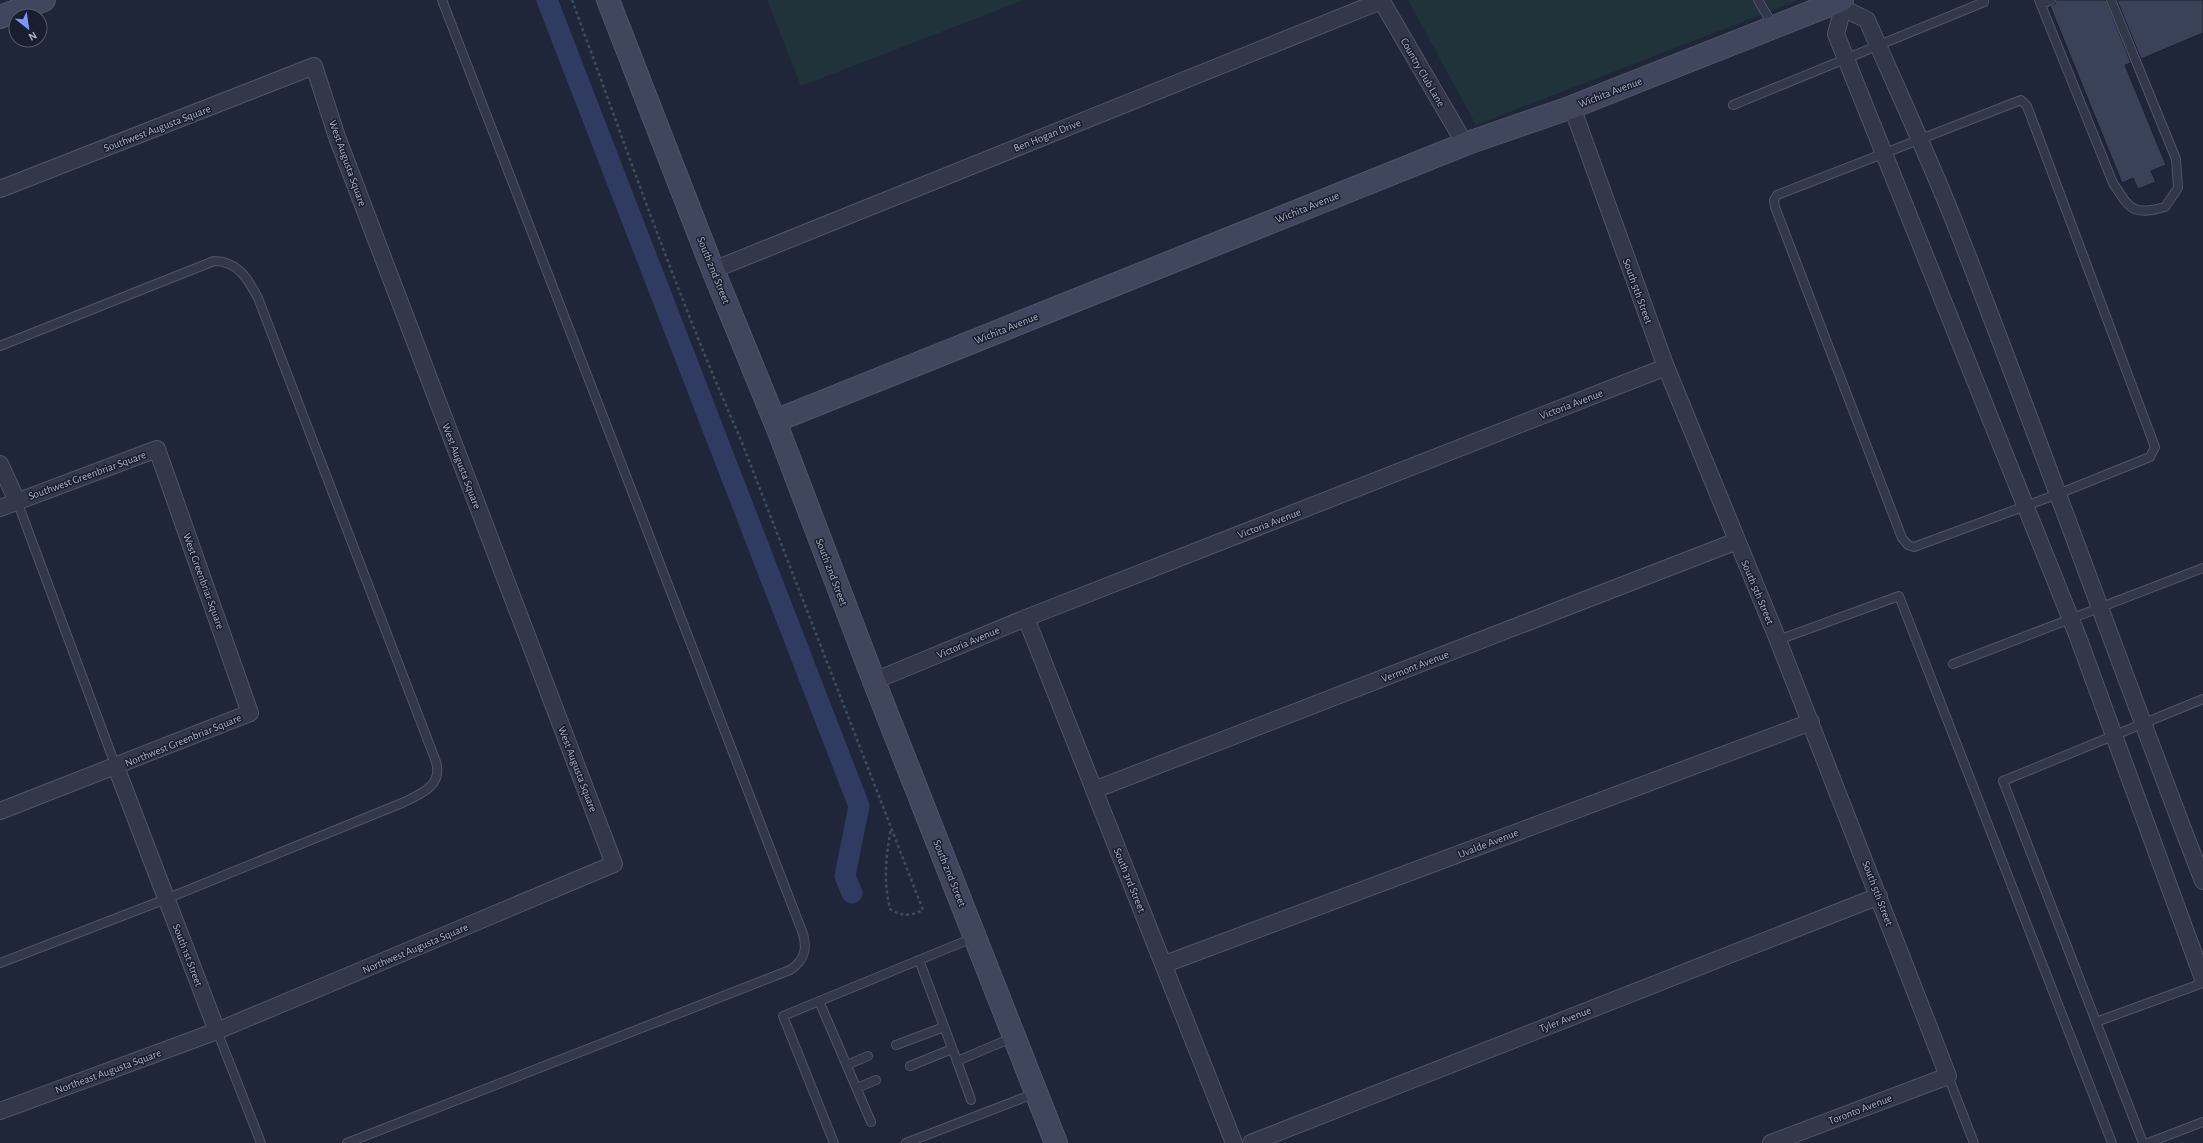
<svg xmlns="http://www.w3.org/2000/svg" width="2203" height="1143" viewBox="0 0 2203 1143" font-family="'Alegreya Sans',sans-serif">
<rect width="100%" height="100%" fill="#1f2639"/>
<g fill="#21333a">
<polygon points="767,0 1024,0 801,86"/>
<polygon points="1408,0 1799,0 1476,125"/>
</g>
<g fill="none" stroke-linecap="round" stroke-linejoin="round">
<polyline stroke="#2f3b60" stroke-width="21" points="547,0 859,806 845,876 852,893"/>
</g>
<g fill="#3a4259" stroke="#1a1f30">
<polygon points="2056,0 2106,0 2131,63 2125,65 2166,165 2151,171 2156,182 2138,189 2133,178 2122,183 2050,6 2055,4"/>
<polygon points="2117,0 2203,0 2203,33 2141,59"/>
</g>
<g fill="none" stroke-linecap="round" stroke-linejoin="round">
<defs>
<g id="lane">
<polyline points="1758,0 1774,27"/>
<path d="M2039 0 2113 183C2130 209 2132 216 2165 207L2178 188 2176 159 2111 0"/>
<polyline points="2041,4 2051,0"/>
<polygon points="2021,100 2027,106 2155,447 2150,457 2058,494 1914,547 1908,545 1902,538 1775,207 1774,200 1777,195"/>
<polyline points="1733,105 1984,2"/>
<path d="M0 346 214 261C238 261 248 279 258 298L435 759C445 785 421 794 402 803L166 899 0 963"/>
<polyline points="17,501 116,767"/>
<polyline points="1778,640 1899,596 2112,1143"/>
<polyline points="1953,664 2203,568"/>
<polyline points="919,960 957,1061 1014,1037"/>
<polyline points="819,1001 871,1122"/>
<polyline points="2096,1022 2203,983"/>
<polyline points="217,1031 261,1143"/>
<polyline points="896,1045 944,1027"/>
<polyline points="957,1061 971,1100"/>
<polyline points="847,1065 868,1056"/>
<polyline points="910,1066 952,1049"/>
<polyline points="1948,1076 1974,1143"/>
<polyline points="857,1088 876,1080"/>
<path d="M347 1143 790 970C805 960 808 948 802 931L442 0"/>
<polyline points="834,1143 783,1016 975,937"/>
<polyline points="906,1143 1036,1093"/>
<polyline points="2143,1143 2003,781 2203,699"/>
<polyline points="2148,1143 2203,1122"/>
</g>
<g id="street">
<polyline points="1381,0 1465,144"/>
<polyline points="1572,107 1666,367 1778,640 1948,1076 1771,1143"/>
<polyline points="0,189 314,66 337,137 614,864 217,1031 0,1111"/>
<polyline points="713,270 1381,1"/>
<polyline points="0,464 17,501"/>
<polyline points="0,508 157,449 250,713 0,811"/>
<polyline points="1026,618 1234,1143"/>
<polyline points="874,681 1026,618 1666,367"/>
<polyline points="116,767 217,1031"/>
<polyline points="1094,790 1737,541"/>
<path d="M2203 881C2118 662 2040 439 1954 221 1927 153 1896 87 1867 20L1843 8 1836 34 2078 637 2203 979"/>
<polyline points="1165,964 1811,722"/>
<polyline points="1251,1143 1879,896"/>
</g>
<g id="secondary">
<polyline points="608,0 713,270 778,429 874,681 1056,1143"/>
<polyline points="0,17 44,0"/>
<polyline points="775,421 1465,144 1572,107 1842,0"/>
</g>
</defs>
<use href="#lane" stroke="#505567" stroke-width="10"/>
<use href="#street" stroke="#505567" stroke-width="18"/>
<use href="#secondary" stroke="#505567" stroke-width="24"/>
<path stroke="#3e5057" stroke-width="2.5" stroke-dasharray="3 3" stroke-linecap="butt" d="M572 0C626 147 677 296 741 440L923 910C911 916 902 917 890 909 883 880 886 857 891 828"/>
<use href="#lane" stroke="#323849" stroke-width="8"/>
<use href="#street" stroke="#323849" stroke-width="16"/>
<use href="#secondary" stroke="#40465d" stroke-width="22"/>
</g>
<g text-anchor="middle" stroke-width="3" stroke-linejoin="round" paint-order="stroke">
<g font-size="11" fill="#adb2c6" stroke="#181e2e">
<text transform="translate(1423 72) rotate(60)" y="4">Country Club Lane</text>
<text transform="translate(1610 92) rotate(-21)" y="4">Wichita Avenue</text>
<text transform="translate(157 128) rotate(-21)" y="4">Southwest Augusta Square</text>
<text transform="translate(1047 135) rotate(-22)" y="4">Ben Hogan Drive</text>
<text transform="translate(348 163) rotate(70)" y="4">West Augusta Square</text>
<text transform="translate(1307 207) rotate(-22)" y="4">Wichita Avenue</text>
<text transform="translate(714 270) rotate(68)" y="4">South 2nd Street</text>
<text transform="translate(1638 291) rotate(70)" y="4">South 5th Street</text>
<text transform="translate(1006 328) rotate(-22)" y="4">Wichita Avenue</text>
<text transform="translate(1571 404) rotate(-21)" y="4">Victoria Avenue</text>
<text transform="translate(462 466) rotate(69)" y="4">West Augusta Square</text>
<text transform="translate(87 475) rotate(-20)" y="4">Southwest Greenbriar Square</text>
<text transform="translate(1269 523) rotate(-21)" y="4">Victoria Avenue</text>
<text transform="translate(832 572) rotate(69)" y="4">South 2nd Street</text>
<text transform="translate(204 581) rotate(70)" y="4">West Greenbriar Square</text>
<text transform="translate(1758 592) rotate(67)" y="4">South 5th Street</text>
<text transform="translate(968 642) rotate(-23)" y="4">Victoria Avenue</text>
<text transform="translate(1415 666) rotate(-21)" y="4">Vermont Avenue</text>
<text transform="translate(183 740) rotate(-22)" y="4">Northwest Greenbriar Square</text>
<text transform="translate(578 769) rotate(69)" y="4">West Augusta Square</text>
<text transform="translate(1488 843) rotate(-21)" y="4">Uvalde Avenue</text>
<text transform="translate(950 873) rotate(68)" y="4">South 2nd Street</text>
<text transform="translate(1130 880) rotate(68)" y="4">South 3rd Street</text>
<text transform="translate(1878 893) rotate(69)" y="4">South 5th Street</text>
<text transform="translate(415 948) rotate(-23)" y="4">Northwest Augusta Square</text>
<text transform="translate(188 955) rotate(69)" y="4">South 1st Street</text>
<text transform="translate(1565 1019) rotate(-21)" y="4">Tyler Avenue</text>
<text transform="translate(108 1071) rotate(-20)" y="4">Northeast Augusta Square</text>
<text transform="translate(1860 1109) rotate(-21)" y="4">Toronto Avenue</text>
</g>
</g>
<g transform="translate(28 28) rotate(150)"><circle r="19" fill="#181e2e" stroke="#54596b"/>
<path d="M0-3L7 15L0 10L-7 15Z" fill="#7997ff"/>
<text y="-6" font-size="11" font-weight="bold" text-anchor="middle" fill="#adb2c6">N</text>
</g>
</svg>
